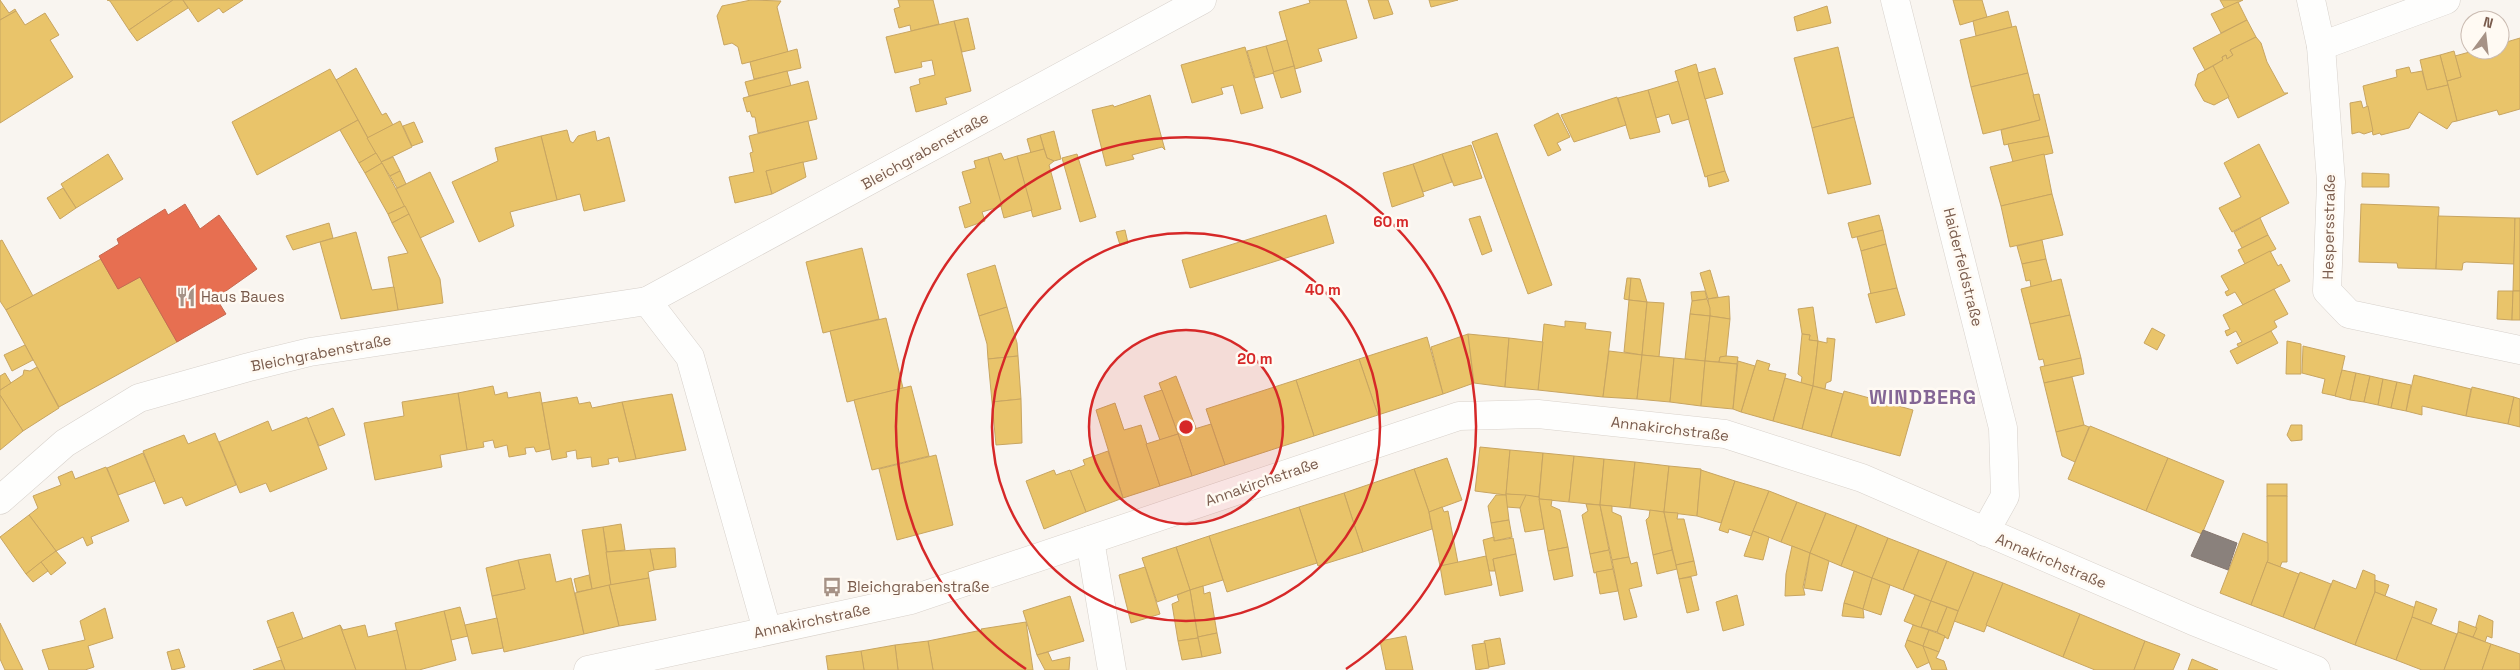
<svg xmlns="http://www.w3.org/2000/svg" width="2520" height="670" viewBox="0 0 2520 670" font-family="'Space Grotesk',sans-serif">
<rect width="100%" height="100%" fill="#f9f5f0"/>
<g fill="#e9c46a" stroke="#c8a561">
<polygon points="0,0 9,13 15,9 16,11 0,20"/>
<polygon points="107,0 173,0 129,30 110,1"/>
<polygon points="173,0 183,0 188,8 137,41 129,30"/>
<polygon points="183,0 243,0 223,13 219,8 198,22"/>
<polygon points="751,0 781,1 777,7 788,52 742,64 738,47 732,43 724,45 717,16 722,6"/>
<polygon points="898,0 933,0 939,24 911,31 910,25 899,28 894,9 900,7"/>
<polygon points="1309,0 1346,0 1357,38 1318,49 1322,61 1295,69 1279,12 1310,3"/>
<polygon points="1368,0 1388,0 1393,14 1374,19"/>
<polygon points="1429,0 1458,0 1431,7"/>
<polygon points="1953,0 1982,0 1987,17 1960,25"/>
<polygon points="2220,0 2243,0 2225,9"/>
<polygon points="2238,2 2247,20 2221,33 2211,14"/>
<polygon points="1827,6 1831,23 1797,31 1794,17"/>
<polygon points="16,11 25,25 45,13 59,35 50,40 73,77 0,123 0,20"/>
<polygon points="2008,11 2012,27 1976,36 1973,21"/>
<polygon points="968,18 975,49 962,52 954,21"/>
<polygon points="2247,20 2256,37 2230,50 2233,55 2227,59 2226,55 2222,57 2223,60 2205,70 2193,48"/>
<polygon points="954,21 971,91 945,98 947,104 916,112 910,87 920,84 919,79 935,75 932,60 921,62 922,67 895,73 886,37"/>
<polygon points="2016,26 2028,73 1971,87 1960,40"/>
<polygon points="2256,37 2261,43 2267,62 2284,93 2288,93 2238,118 2213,66 2223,60 2222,57 2226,55 2227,59 2233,55 2230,50"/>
<polygon points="2520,38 2520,109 2499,115 2497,110 2457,121 2447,81 2461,77 2455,56 2477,50 2500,50 2500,44"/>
<polygon points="1287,40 1294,66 1273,72 1266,46"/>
<polygon points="1266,46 1274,73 1255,78 1247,51"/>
<polygon points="1245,47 1263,108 1241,114 1233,85 1221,88 1223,94 1192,103 1181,65"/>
<polygon points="1838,47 1854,117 1812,128 1794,58"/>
<polygon points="797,49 801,68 754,79 750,62"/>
<polygon points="2454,51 2461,77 2447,81 2440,55"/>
<polygon points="2440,55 2448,85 2427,90 2420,60"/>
<polygon points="1696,64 1725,171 1705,177 1675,71"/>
<polygon points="1294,66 1301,92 1281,98 1273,72"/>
<polygon points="2213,66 2229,97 2214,105 2204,101 2195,85 2198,74"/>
<polygon points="2409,67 2411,73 2422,71 2427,90 2448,85 2457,121 2452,122 2447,129 2419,112 2409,128 2381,135 2380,133 2373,135 2363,86 2397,77 2396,70"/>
<polygon points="356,68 382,115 386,113 393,125 368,138 336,80"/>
<polygon points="1715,68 1723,94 1705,99 1698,73"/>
<polygon points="330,69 358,120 257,175 232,122"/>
<polygon points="787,71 791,86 749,96 745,82"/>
<polygon points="2028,73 2040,120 1983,134 1971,87"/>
<polygon points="808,81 817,119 758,133 755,117 752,117 750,111 747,112 743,98"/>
<polygon points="1678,81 1689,119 1672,124 1669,114 1656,118 1648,90"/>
<polygon points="1648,90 1660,132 1630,139 1618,98"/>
<polygon points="2039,94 2049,136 2004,145 2001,130 2040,120 2033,95"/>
<polygon points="1150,95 1165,150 1162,147 1132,155 1134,159 1106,166 1092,110 1113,105 1114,107"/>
<polygon points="1617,97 1626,125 1574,142 1561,115"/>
<polygon points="2361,101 2363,108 2368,106 2373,131 2364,134 2359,132 2352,134 2350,103"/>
<polygon points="1558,113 1570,137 1557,143 1561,150 1548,156 1534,125"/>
<polygon points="1854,117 1871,184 1828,194 1812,128"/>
<polygon points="358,120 376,153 359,163 340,130"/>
<polygon points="400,121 412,147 381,162 367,138"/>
<polygon points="808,121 817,159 766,171 772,194 735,203 729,177 754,172 750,153 753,152 749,136"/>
<polygon points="414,122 423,142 412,146 403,126"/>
<polygon points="567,130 570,141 573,143 578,136 595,131 597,141 609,137 625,201 584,211 580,194 557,200 541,136"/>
<polygon points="1054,131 1061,159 1054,161 1047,158 1040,135"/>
<polygon points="1497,133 1552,285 1528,294 1472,142"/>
<polygon points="1040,135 1044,149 1031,153 1027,139"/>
<polygon points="541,136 557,200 510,212 514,226 479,242 452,182 498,161 495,148"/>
<polygon points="2049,136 2053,153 2013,162 2008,144"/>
<polygon points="2259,144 2289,203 2232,232 2219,208 2241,197 2224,163"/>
<polygon points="1471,145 1482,178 1454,186 1442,154"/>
<polygon points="1044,149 1047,158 1054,161 1049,165 1061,209 1033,217 1017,156"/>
<polygon points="376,153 382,163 365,173 359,163"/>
<polygon points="1001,153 1004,160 1017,156 1032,210 1004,218 988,157"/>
<polygon points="108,154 123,179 76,208 61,184"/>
<polygon points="1077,154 1096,217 1080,222 1062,158"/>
<polygon points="1442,154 1452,182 1423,192 1413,164"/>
<polygon points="2044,154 2052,194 2001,206 1990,167"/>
<polygon points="393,157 400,171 390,176 381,162"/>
<polygon points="988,157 1002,206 982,212 985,221 965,228 959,207 971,203 962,172 976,168 974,161"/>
<polygon points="803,162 806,177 772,194 766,171"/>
<polygon points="382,163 405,206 388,214 365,173"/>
<polygon points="1413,164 1424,196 1392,207 1383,173"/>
<polygon points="400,171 406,184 397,188 390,176"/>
<polygon points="1725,171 1729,181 1709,187 1707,176"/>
<polygon points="430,172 454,222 420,238 396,189"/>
<polygon points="2362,173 2389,174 2389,187 2362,187"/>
<polygon points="63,188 76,208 60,219 47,198"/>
<polygon points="2052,194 2063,235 2010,247 2001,206"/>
<polygon points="2361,204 2439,207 2436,269 2398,268 2397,263 2359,262"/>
<polygon points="405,206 409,214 392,223 388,214"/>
<polygon points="409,214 440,279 443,303 398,310 388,257 408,253 392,223"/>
<polygon points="1326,215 1334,243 1190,288 1182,260"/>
<polygon points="1879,215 1883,230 1852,238 1848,223"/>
<polygon points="1480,216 1492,251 1482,255 1469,219"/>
<polygon points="2438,216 2515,218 2514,264 2466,262 2463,263 2462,270 2436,269"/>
<polygon points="2260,218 2268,235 2242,248 2234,232"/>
<polygon points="2515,218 2520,218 2520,291 2513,291"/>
<polygon points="329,223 333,238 293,250 286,236"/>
<polygon points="1125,230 1128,243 1120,245 1116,232"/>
<polygon points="1883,230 1886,244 1861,251 1857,237"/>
<polygon points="356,232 372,290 394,287 398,310 341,319 320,242"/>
<polygon points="2268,235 2276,249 2245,264 2238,250"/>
<polygon points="2,240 33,296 6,310 0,301 0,241"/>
<polygon points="2042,240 2046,259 2022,264 2017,246"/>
<polygon points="1886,244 1897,288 1871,294 1861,251"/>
<polygon points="862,248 879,319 823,333 806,262"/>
<polygon points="2270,251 2278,266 2281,264 2290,281 2243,305 2235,292 2227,296 2225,292 2229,290 2221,276"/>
<polygon points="101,259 118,289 140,277 177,342 59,407 6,310"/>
<polygon points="2046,259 2052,282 2031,287 2030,280 2026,281 2022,264"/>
<polygon points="995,265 1007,307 979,316 967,274"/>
<polygon points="1710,270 1718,297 1708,299 1700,273"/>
<polygon points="1627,278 1631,278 1629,300 1624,299"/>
<polygon points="1631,278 1640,279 1647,302 1629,300"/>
<polygon points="2061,279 2070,315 2030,324 2021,289"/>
<polygon points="1897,288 1905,315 1876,323 1868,294"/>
<polygon points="2274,289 2288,314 2274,321 2277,327 2271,331 2239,348 2237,344 2242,342 2236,331 2227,336 2225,331 2230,329 2223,315"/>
<polygon points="1705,291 1707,299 1692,301 1691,292"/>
<polygon points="2498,291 2513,291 2512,320 2497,319"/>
<polygon points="2513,291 2520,291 2520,320 2512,320"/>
<polygon points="1729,296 1730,319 1710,316 1708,299"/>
<polygon points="1707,299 1710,308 1710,316 1690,314 1692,301"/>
<polygon points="1629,300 1647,302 1642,355 1624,352"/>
<polygon points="1647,302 1664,303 1659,357 1642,355"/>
<polygon points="1007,307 1017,343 1018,356 988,359 987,344 979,316"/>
<polygon points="1813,307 1818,341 1809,340 1810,335 1802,334 1798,309"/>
<polygon points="1690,314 1710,316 1705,361 1685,359"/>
<polygon points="2070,315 2081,358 2045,367 2043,359 2039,360 2030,324"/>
<polygon points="1710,316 1730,319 1726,357 1720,357 1719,362 1705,361"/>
<polygon points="886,318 903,388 847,402 830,331"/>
<polygon points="1565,321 1586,323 1585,329 1611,332 1603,397 1538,390 1544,324 1565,327"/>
<polygon points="2152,328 2165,335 2157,350 2144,343"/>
<polygon points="2271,331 2278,343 2237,364 2230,351"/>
<polygon points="1468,334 1474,383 1443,394 1431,347"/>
<polygon points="1468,334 1509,338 1505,387 1474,383"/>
<polygon points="1802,334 1810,335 1809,340 1818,341 1813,386 1801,383 1802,377 1798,374"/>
<polygon points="1427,337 1443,394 1378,415 1359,359"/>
<polygon points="1509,338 1543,342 1538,390 1505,387"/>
<polygon points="1827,338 1835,339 1831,381 1826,383 1825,389 1813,386 1818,341 1827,343"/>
<polygon points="2287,341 2301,344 2301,374 2286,374"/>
<polygon points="25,345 33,360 12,371 4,355"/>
<polygon points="2303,346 2345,356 2336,396 2322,393 2325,379 2302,373"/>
<polygon points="1609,351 1642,355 1637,399 1603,397"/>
<polygon points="1642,355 1674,358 1670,402 1637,399"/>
<polygon points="1018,356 1021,399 992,402 988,359"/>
<polygon points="1726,356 1738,357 1737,364 1719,362 1720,357"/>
<polygon points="1674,358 1705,361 1701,406 1670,402"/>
<polygon points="2081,358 2084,374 2044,383 2040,367"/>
<polygon points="1359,359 1378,415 1314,436 1296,380"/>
<polygon points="1757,360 1770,364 1768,370 1786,374 1773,421 1741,412"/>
<polygon points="1705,361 1737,364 1733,409 1701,406"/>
<polygon points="1738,361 1755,366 1741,412 1733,409"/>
<polygon points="37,367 59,408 23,431 0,395 0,390 23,375 24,370 30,371"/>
<polygon points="2342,370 2356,373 2350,400 2335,396"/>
<polygon points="5,373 11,383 0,390 0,376"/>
<polygon points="2356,373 2370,376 2364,402 2350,400"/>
<polygon points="2414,375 2471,389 2466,416 2422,406 2422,415 2406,411"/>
<polygon points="1176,376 1196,428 1178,434 1159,383"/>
<polygon points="2370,376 2383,379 2378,405 2364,402"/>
<polygon points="2072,377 2084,425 2056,432 2044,383"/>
<polygon points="1785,378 1813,386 1802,429 1773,421"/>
<polygon points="2383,379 2397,382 2391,408 2378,405"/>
<polygon points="1296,380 1314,436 1225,465 1206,409"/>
<polygon points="2397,382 2411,385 2406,411 2391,408"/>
<polygon points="493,386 495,395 507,392 508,398 540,392 550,449 536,452 534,447 525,448 526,454 509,457 507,445 495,448 493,440 483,442 484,447 467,450 458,393"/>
<polygon points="911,386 929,456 872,470 854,400"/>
<polygon points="1813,386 1843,394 1831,437 1802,429"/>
<polygon points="2472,387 2514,397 2508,424 2466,416"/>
<polygon points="1162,390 1178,434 1160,440 1144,396"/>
<polygon points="1844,391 1913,410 1900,456 1831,437"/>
<polygon points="458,393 467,450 440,455 442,467 375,480 364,423 404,416 402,402"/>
<polygon points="672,394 686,450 636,459 622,402"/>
<polygon points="0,395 23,431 0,450"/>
<polygon points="577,397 579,404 590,402 592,408 622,402 636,459 619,462 618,457 608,459 609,464 592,467 591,457 577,459 576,450 566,452 567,457 552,460 542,403"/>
<polygon points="2514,397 2520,399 2520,427 2508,424"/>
<polygon points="1021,399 1022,443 996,445 992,402"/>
<polygon points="1115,403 1124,430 1141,425 1160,486 1123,498 1096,410"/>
<polygon points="333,408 345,435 319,446 307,419"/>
<polygon points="307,417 327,469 270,492 266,483 240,493 219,442 268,421 272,431"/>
<polygon points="1211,424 1225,465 1192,476 1178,434"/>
<polygon points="2084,425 2089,427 2075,462 2062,456 2056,432"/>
<polygon points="2291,425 2302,425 2302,440 2291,441 2287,435"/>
<polygon points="2090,426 2168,458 2146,511 2068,479"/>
<polygon points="215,433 236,485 186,506 182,497 164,504 143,451 184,435 188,444"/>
<polygon points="1178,434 1192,476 1160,486 1146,444"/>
<polygon points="1480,447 1510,450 1506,495 1475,491"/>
<polygon points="1510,450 1543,453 1539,497 1506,494"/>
<polygon points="1108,451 1123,498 1086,512 1070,471 1085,465 1083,460"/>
<polygon points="143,453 155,481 118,495 107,468"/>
<polygon points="1543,453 1574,456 1569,502 1539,499"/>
<polygon points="936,455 953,525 897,540 879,469"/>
<polygon points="1574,456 1604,459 1600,505 1569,502"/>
<polygon points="1447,458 1462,500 1429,512 1414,469"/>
<polygon points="2168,458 2224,481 2202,534 2146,511"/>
<polygon points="1604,459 1635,462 1630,508 1600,505"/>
<polygon points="1635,462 1669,466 1664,512 1630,508"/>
<polygon points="1669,466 1701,469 1697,516 1664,512"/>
<polygon points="106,467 129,521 91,537 93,543 87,546 83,537 56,551 29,515 38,508 33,496 61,485 58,477 72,471 75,479"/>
<polygon points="1414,469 1429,512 1432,529 1363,552 1344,493"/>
<polygon points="1054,470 1056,475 1070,470 1086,512 1044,529 1026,481"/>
<polygon points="1701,470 1735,481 1721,523 1697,516"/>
<polygon points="1735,481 1769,491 1751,536 1729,529 1728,533 1719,530"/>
<rect x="2267" y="484" width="20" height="12"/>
<polygon points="1769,491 1797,502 1781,542 1753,531"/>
<polygon points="1344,493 1363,552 1318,566 1299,507"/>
<polygon points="1506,494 1526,495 1525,501 1520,508 1506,507"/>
<polygon points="1496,495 1506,495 1509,520 1491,523 1488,506"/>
<polygon points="1526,495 1539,497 1544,529 1525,532 1520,508"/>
<polygon points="2267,496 2287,496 2287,562 2282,562 2280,567 2267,562"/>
<polygon points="1539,499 1552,500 1551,506 1560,510 1568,547 1548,551"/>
<polygon points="1797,502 1826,513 1810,553 1781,542"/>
<polygon points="1586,504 1600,505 1609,550 1590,554 1582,515 1588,511"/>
<polygon points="1600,505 1612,506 1612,512 1621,516 1629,557 1612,560"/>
<polygon points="1299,507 1317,563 1227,592 1209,536"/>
<polygon points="1442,507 1444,512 1448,511 1458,563 1440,566 1429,512"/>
<polygon points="1650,510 1664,512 1672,550 1653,555 1646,520 1649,517"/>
<polygon points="1664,512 1678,513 1677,519 1684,519 1694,561 1676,565"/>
<polygon points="1826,513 1857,525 1841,566 1810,553"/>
<polygon points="29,515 56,551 26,574 0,537"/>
<polygon points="1509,520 1512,537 1494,541 1491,523"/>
<polygon points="621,524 625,550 607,552 603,527"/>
<polygon points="1857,525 1888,538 1872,578 1841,566"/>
<polygon points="603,527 611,585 592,589 582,530"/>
<polygon points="1753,531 1769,537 1763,560 1744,556"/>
<polygon points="2243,533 2268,543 2268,560 2251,605 2220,593"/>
<polygon points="1209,536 1223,580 1190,590 1176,547"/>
<polygon points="1494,537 1494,541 1513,538 1516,554 1493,559 1495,571 1489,571 1483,540"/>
<polygon points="1888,538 1919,550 1903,590 1872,578"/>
<polygon points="1792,546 1810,553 1803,587 1805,595 1785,596 1786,574"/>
<polygon points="1176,547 1190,590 1157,602 1142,558"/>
<polygon points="1568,547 1573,576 1554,580 1548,551"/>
<polygon points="675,548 676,567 654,570 650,549"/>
<polygon points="650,549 654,570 648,572 649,578 611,585 606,552"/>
<polygon points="1609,550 1613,569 1594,573 1590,554"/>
<polygon points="1672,550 1677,569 1657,574 1653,555"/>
<polygon points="1919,550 1947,561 1931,601 1903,590"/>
<polygon points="56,551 66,563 51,575 41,562"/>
<polygon points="1810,553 1829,561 1822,591 1804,588"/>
<polygon points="550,554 556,582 571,578 584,634 504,652 492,596 525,589 518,560"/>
<polygon points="1516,554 1523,591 1500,596 1493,559"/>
<polygon points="1486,556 1492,585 1445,595 1440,566"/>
<polygon points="1629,557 1631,564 1637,562 1642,586 1629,589 1637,617 1624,620 1612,560"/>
<polygon points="518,560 525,589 492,596 486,568"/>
<polygon points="1694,561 1697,575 1679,579 1676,565"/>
<polygon points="1947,561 1974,572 1959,611 1931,601"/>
<polygon points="41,562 48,571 33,582 26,574"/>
<polygon points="2267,562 2299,574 2283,617 2251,605"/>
<polygon points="1145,567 1160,614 1131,623 1119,575"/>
<polygon points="1613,569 1618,591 1600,594 1596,572"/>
<polygon points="2363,570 2375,575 2375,592 2355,645 2314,629 2333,580 2356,589"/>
<polygon points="1854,571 1872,578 1863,609 1844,603"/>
<polygon points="1974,572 2003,583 1984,632 1954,621"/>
<polygon points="2300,572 2331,584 2314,629 2283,617"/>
<polygon points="589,575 592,589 577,592 574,579"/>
<polygon points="1691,577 1699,610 1687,613 1679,579"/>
<polygon points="649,578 656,620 619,626 609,585"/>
<polygon points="1872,578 1890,585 1881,615 1863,609"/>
<polygon points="2375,580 2389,585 2385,596 2375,592"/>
<polygon points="2003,583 2080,614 2063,657 1986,625"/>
<polygon points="609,585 619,626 584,634 575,593"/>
<polygon points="1203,586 1204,594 1210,592 1217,633 1198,637 1190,590"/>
<polygon points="1190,590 1198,638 1178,641 1172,604 1179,601 1177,595"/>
<polygon points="2375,592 2416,608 2396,660 2355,645"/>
<polygon points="1737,595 1744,625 1723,631 1716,602"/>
<polygon points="1915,595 1931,601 1921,628 1904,621"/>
<polygon points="1070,596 1084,641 1037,655 1023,611"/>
<polygon points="1931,601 1947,607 1937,632 1921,627"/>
<polygon points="2416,601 2437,609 2431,624 2412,617"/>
<polygon points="1844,603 1863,609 1864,618 1842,616"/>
<polygon points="460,607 468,636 451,640 444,611"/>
<polygon points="1947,607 1958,611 1948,639 1937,632"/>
<polygon points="105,608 113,638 88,646 94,667 85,670 49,670 42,650 85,640 80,621"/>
<polygon points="444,611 456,660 419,670 406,670 395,623"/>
<polygon points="293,612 303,639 277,648 267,621"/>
<polygon points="2080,614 2145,641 2134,670 2095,670 2063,657"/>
<polygon points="2479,615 2493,621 2492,638 2487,636 2485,642 2473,637"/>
<polygon points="2412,617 2457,634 2444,670 2422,670 2396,660"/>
<polygon points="497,618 503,648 472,654 465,625"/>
<polygon points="2459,621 2477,628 2473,637 2458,632"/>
<polygon points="1026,622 1033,670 933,670 928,641 982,630 981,629"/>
<polygon points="0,623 23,670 5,670 0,659"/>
<polygon points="340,625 356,670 285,670 277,648"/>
<polygon points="340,625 343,630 365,625 368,637 397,630 406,670 356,670"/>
<polygon points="1913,625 1929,630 1923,646 1907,640"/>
<polygon points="1929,630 1945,636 1939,652 1923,646"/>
<polygon points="2458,632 2491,644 2482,670 2444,670"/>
<polygon points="1217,633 1221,653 1202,657 1198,637"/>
<polygon points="1406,636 1413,670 1386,670 1380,641"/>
<polygon points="1198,638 1202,657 1182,660 1178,641"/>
<polygon points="1500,638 1505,664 1489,667 1484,641"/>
<polygon points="1907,640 1923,646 1930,662 1917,668 1905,646"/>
<polygon points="928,641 933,670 898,670 895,645"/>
<polygon points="2145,641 2180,654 2173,670 2134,670"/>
<polygon points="1485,643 1489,668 1476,670 1472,645"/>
<polygon points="2491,644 2520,654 2520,670 2482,670"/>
<polygon points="895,645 898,670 864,670 861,651"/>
<polygon points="1923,646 1939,652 1936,658 1944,661 1947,670 1932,670"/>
<polygon points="179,649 185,667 172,670 167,652"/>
<polygon points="861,651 864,670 828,670 826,656"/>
<polygon points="1048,652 1052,661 1070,657 1069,670 1045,670 1037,655"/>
<polygon points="2192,659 2218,670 2188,670"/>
<polygon points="281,660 285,670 253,670"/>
</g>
<polygon fill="#e76f51" stroke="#c66950" points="185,204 200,229 219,215 257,269 216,298 226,314 177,342 140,277 118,289 99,256 119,244 117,239 165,209 168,215"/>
<polygon fill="#8a817c" stroke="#85766e" points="2203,530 2237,543 2228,570 2191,556"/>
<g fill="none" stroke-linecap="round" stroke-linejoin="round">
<defs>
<g id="street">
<polyline points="1895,0 2003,428 2005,496 1985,532"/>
<polyline points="2311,0 2321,46 2331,182 2327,291 2349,314 2520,350"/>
<polyline points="2321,46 2446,0"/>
<polyline points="647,301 1202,0"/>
<polyline points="0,500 65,443 139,398 249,367 310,352 647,301 690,357 767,630"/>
<polyline points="1090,540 1112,670"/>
</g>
<polyline id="secondary" points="588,670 911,600 1459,416 1538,414 1725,434 1862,478 2193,621 2316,670"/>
</defs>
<use href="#street" stroke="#d7d1cb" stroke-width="29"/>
<use href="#secondary" stroke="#d9d2cb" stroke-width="29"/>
<use href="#street" stroke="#fefefd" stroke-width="28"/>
<use href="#secondary" stroke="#fefefd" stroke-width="28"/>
</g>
<circle cx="1186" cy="427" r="97" fill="#d62828" fill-opacity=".12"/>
<g fill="none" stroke="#d62828" stroke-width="2.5">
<circle cx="1186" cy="427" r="97"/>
<circle cx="1186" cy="427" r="194"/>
<path d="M1026 669A290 290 0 1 1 1346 669"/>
</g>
<defs>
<symbol id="restaurant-bare" viewBox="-9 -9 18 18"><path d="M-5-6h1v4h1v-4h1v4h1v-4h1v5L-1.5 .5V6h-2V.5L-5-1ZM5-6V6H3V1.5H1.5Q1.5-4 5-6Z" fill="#a69286" stroke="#fffaf3" stroke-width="2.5" paint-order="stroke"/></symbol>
<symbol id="bus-bare" viewBox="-9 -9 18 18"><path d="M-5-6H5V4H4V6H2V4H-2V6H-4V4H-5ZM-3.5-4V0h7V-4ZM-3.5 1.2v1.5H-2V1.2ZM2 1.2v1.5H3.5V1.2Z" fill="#a69286" stroke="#fffaf3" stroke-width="2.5" paint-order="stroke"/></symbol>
</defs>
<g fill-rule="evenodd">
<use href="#restaurant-bare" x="172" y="283" width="28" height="28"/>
<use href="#bus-bare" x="818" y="573" width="28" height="28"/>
</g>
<g text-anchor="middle" stroke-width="5" stroke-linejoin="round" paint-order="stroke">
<g font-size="15" fill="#7a5c4d" stroke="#fffaf3">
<text transform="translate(925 151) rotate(-29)" y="5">Bleichgrabenstraße</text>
<text transform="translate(2329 227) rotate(-89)" y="5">Hespersstraße</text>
<text transform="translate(1963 267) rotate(76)" y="5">Haiderfeldstraße</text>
<text transform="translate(321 353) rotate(-11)" y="5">Bleichgrabenstraße</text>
<text transform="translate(1670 429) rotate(7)" y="5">Annakirchstraße</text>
<text transform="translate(1262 482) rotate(-19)" y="5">Annakirchstraße</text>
<text transform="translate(2051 561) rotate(23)" y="5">Annakirchstraße</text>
<text transform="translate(812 621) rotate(-12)" y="5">Annakirchstraße</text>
</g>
<g font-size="15" fill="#7a5c4d" stroke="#fffaf3" text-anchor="start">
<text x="201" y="302">Haus Baues</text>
<text x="847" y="592">Bleichgrabenstraße</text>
</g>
<g font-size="20" font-weight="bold" letter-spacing="1" fill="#846695" stroke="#fffaf3">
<text x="1923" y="404">WINDBERG</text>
</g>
</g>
<circle cx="1186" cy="427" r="8" fill="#d62828" stroke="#fffaf3" stroke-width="2.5"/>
<g font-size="15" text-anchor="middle" font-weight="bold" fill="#d62828" stroke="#fffaf3" stroke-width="5" stroke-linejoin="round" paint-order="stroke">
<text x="1391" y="227">60 m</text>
<text x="1323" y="295">40 m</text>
<text x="1255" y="364">20 m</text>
</g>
<g transform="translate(2485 35) rotate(15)"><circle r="24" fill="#fffaf3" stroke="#cabbb1"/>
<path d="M0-4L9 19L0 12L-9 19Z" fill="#a69286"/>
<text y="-8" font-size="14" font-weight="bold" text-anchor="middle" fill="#7a5c4d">N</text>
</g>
</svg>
